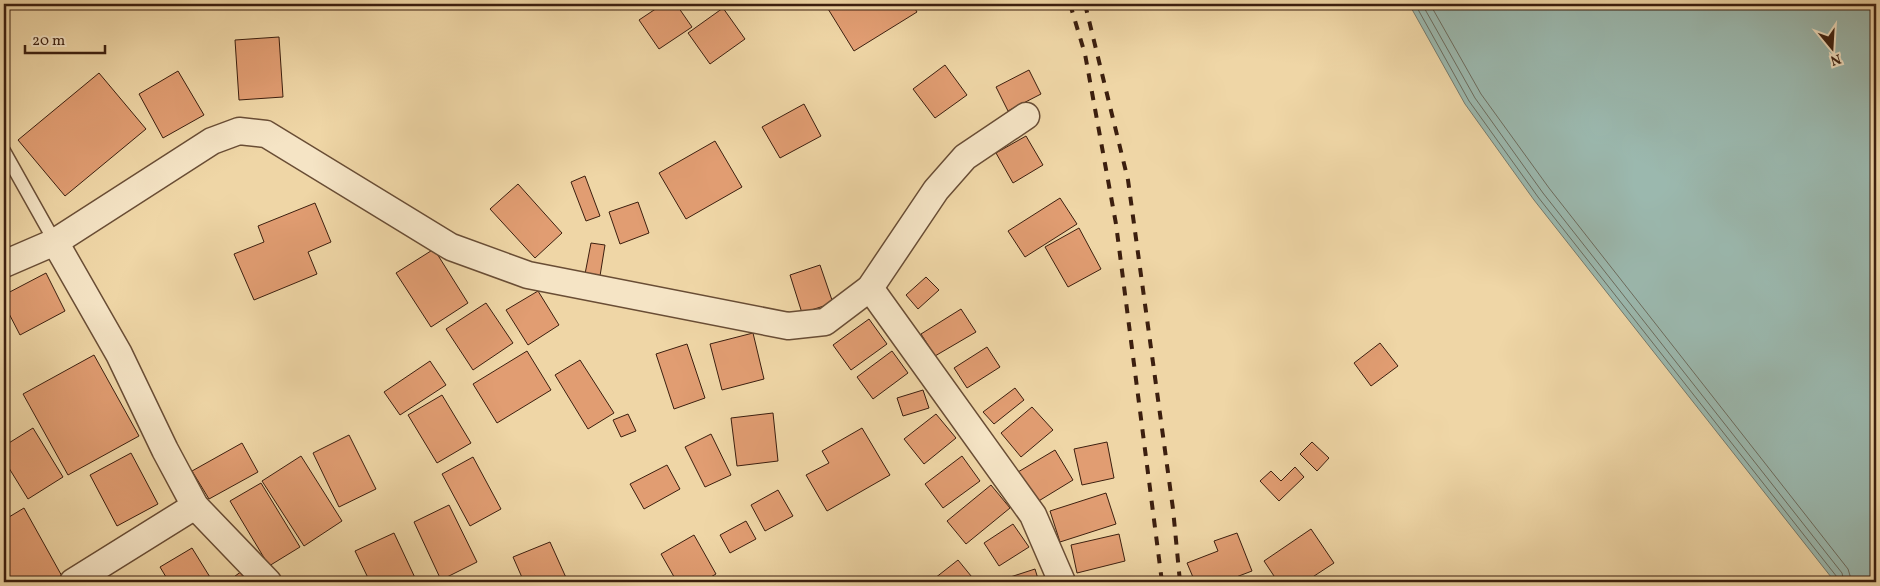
<svg xmlns="http://www.w3.org/2000/svg" width="1880" height="586" viewBox="0 0 1880 586" font-family="Vollkorn,serif">
<rect width="100%" height="100%" fill="#efd6a6"/>
<filter id="stains"><feTurbulence type="fractalNoise" baseFrequency=".004" numOctaves="4"/><feColorMatrix values="0 0 0 0 .2 0 0 0 0 .09 0 0 0 0 .02 0 0 0 .5 -.17"/></filter>
<radialGradient id="worn" r=".72"><stop offset=".6" stop-color="#630" stop-opacity="0"/><stop offset="1" stop-color="#630" stop-opacity=".3"/></radialGradient>
<polygon fill="#9bb8ae" stroke="#757b6e" points="1409,4 1876,4 1876,582 1835,582 1534,200 1465,104"/>
<g fill="none" stroke-linecap="round" stroke-linejoin="round">
<g stroke="#6c6c5e" stroke-width="1">
<polyline points="1415,4 1469,101 1538,197 1837,577 1838,582"/>
<polyline points="1422,4 1475,98 1543,193 1842,573 1844,582"/>
<polyline points="1430,4 1481,94 1549,188 1848,569 1852,582"/>
</g>
</g>
<g fill="#e19d72" stroke="#3c1f0f">
<polygon points="663,4 676,4 692,27 659,49 639,20"/>
<polygon points="825,4 877,4 878,5 880,4 912,4 917,12 854,51"/>
<polygon points="723,8 745,39 710,64 688,33"/>
<polygon points="279,37 283,97 239,100 235,40"/>
<polygon points="945,65 967,95 935,118 913,89"/>
<polygon points="1029,70 1041,94 1008,111 996,87"/>
<polygon points="178,71 204,115 163,138 139,94"/>
<polygon points="99,73 146,129 65,196 18,140"/>
<polygon points="804,104 821,136 780,158 762,127"/>
<polygon points="1026,136 1043,165 1013,183 996,153"/>
<polygon points="715,141 742,187 686,219 659,173"/>
<polygon points="585,176 600,216 586,221 571,182"/>
<polygon points="518,184 562,233 535,258 490,209"/>
<polygon points="1060,198 1077,224 1025,257 1008,231"/>
<polygon points="638,202 649,233 620,244 609,212"/>
<polygon points="315,203 331,242 308,252 317,274 254,300 234,254 264,242 258,226"/>
<polygon points="1079,228 1101,269 1068,287 1045,247"/>
<polygon points="591,243 605,245 600,276 585,274"/>
<polygon points="434,249 468,303 431,327 396,273"/>
<polygon points="820,265 833,303 802,313 790,275"/>
<polygon points="46,273 65,311 20,335 4,304 4,295"/>
<polygon points="926,277 939,290 918,309 906,295"/>
<polygon points="538,291 559,325 528,345 506,310"/>
<polygon points="486,303 513,343 473,370 446,329"/>
<polygon points="961,309 976,332 935,356 921,334"/>
<polygon points="869,319 887,344 851,370 833,345"/>
<polygon points="753,333 764,379 722,390 710,344"/>
<polygon points="1380,343 1398,366 1371,386 1354,363"/>
<polygon points="687,344 705,398 674,409 656,354"/>
<polygon points="987,347 1000,367 967,388 954,368"/>
<polygon points="527,351 551,390 497,423 473,384"/>
<polygon points="892,351 908,373 873,399 857,377"/>
<polygon points="94,355 139,436 68,475 23,394"/>
<polygon points="580,360 614,413 588,429 555,375"/>
<polygon points="430,361 446,385 400,415 384,392"/>
<polygon points="1015,388 1024,400 994,424 983,412"/>
<polygon points="923,390 929,408 903,416 897,398"/>
<polygon points="442,395 471,443 437,463 408,415"/>
<polygon points="1032,407 1053,430 1021,457 1001,433"/>
<polygon points="773,413 778,461 737,466 731,418"/>
<polygon points="628,414 636,431 621,437 613,420"/>
<polygon points="936,414 956,438 924,464 904,439"/>
<polygon points="33,428 63,477 28,499 4,460 4,446"/>
<polygon points="862,428 890,475 827,511 806,475 829,463 822,451"/>
<polygon points="711,434 731,475 705,487 685,447"/>
<polygon points="349,435 376,489 339,507 313,453"/>
<polygon points="1107,442 1114,478 1082,485 1074,449"/>
<polygon points="1312,442 1329,458 1317,471 1300,454"/>
<polygon points="242,443 258,472 209,499 192,471"/>
<polygon points="1055,450 1073,480 1037,502 1018,472"/>
<polygon points="131,453 158,504 117,526 90,475"/>
<polygon points="301,456 342,521 304,546 262,481"/>
<polygon points="962,456 980,481 943,508 925,484"/>
<polygon points="473,457 501,509 470,526 442,474"/>
<polygon points="667,465 680,489 644,509 630,484"/>
<polygon points="1295,467 1304,477 1279,501 1260,481 1271,471 1281,481"/>
<polygon points="261,483 300,547 269,566 230,501"/>
<polygon points="991,485 1010,508 966,544 947,521"/>
<polygon points="778,490 793,516 765,531 751,505"/>
<polygon points="1106,493 1116,524 1060,542 1050,511"/>
<polygon points="449,505 477,562 441,580 414,522"/>
<polygon points="24,508 63,578 55,582 10,582 4,570 4,520"/>
<polygon points="746,521 756,539 730,553 720,535"/>
<polygon points="1013,524 1029,547 999,566 984,543"/>
<polygon points="1311,529 1334,563 1305,582 1278,582 1264,561"/>
<polygon points="394,533 417,582 370,582 355,551"/>
<polygon points="1237,533 1252,571 1223,582 1195,582 1187,563 1218,551 1214,541"/>
<polygon points="1119,534 1125,561 1077,573 1071,545"/>
<polygon points="694,535 716,574 702,582 677,582 661,554"/>
<polygon points="550,542 568,582 524,582 513,557"/>
<polygon points="192,548 213,582 169,582 160,567"/>
<polygon points="958,560 976,582 930,582"/>
<polygon points="1035,569 1039,582 998,582 998,581"/>
<polygon points="242,571 250,582 227,582"/>
</g>
<g fill="none" stroke-linecap="round" stroke-linejoin="round">
<defs>
<polyline id="lane" points="4,151 55,242"/>
<g id="street">
<polyline points="55,242 212,141 239,131 266,134 451,247 528,275 788,326 825,322 870,288 936,190 965,157 1026,116"/>
<polyline points="4,264 55,242 119,354 165,450 195,506 268,582"/>
<polyline points="870,288 1033,515 1062,582"/>
<polyline points="73,582 195,506"/>
</g>
</defs>
<use href="#lane" stroke="#694d35" stroke-width="15"/>
<use href="#street" stroke="#694d35" stroke-width="29"/>
<use href="#lane" stroke="#f5e4c5" stroke-width="12"/>
<use href="#street" stroke="#f5e4c5" stroke-width="26"/>
<g stroke="#3c1f0f" stroke-width="4" stroke-dasharray="9 9" stroke-linecap="butt">
<polyline points="1070,4 1085,54 1116,224 1162,582"/>
<polyline points="1085,4 1128,180 1173,509 1180,582"/>
</g>
</g>
<rect width="1880" height="586" fill="none" stroke="#efd6a6" stroke-width="20"/>
<rect x="5" y="5" width="1870" height="576" fill="none" stroke="#3c1f0f" stroke-width="2.5"/>
<rect x="10" y="10" width="1860" height="566" fill="none" stroke="#3c1f0f"/>
<g transform="translate(1832 48) rotate(162)" stroke="#f5e4c5" stroke-width="4" paint-order="stroke">
<path d="M0-4L9 19L0 12L-9 19Z" fill="#3c1f0f"/>
<text y="-8" font-size="14" font-weight="bold" text-anchor="middle" fill="#3c1f0f">N</text>
</g>
<path d="M25 45v8h80v-8" fill="none" stroke="#3c1f0f" stroke-width="2.5"/>
<text x="32" y="45" font-size="15" fill="#3c1f0f" stroke="#f5e4c5" stroke-width="4" paint-order="stroke">20 m</text>
<rect width="100%" height="100%" filter="url(#stains)"/>
<rect width="100%" height="100%" fill="url(#worn)"/>
</svg>
